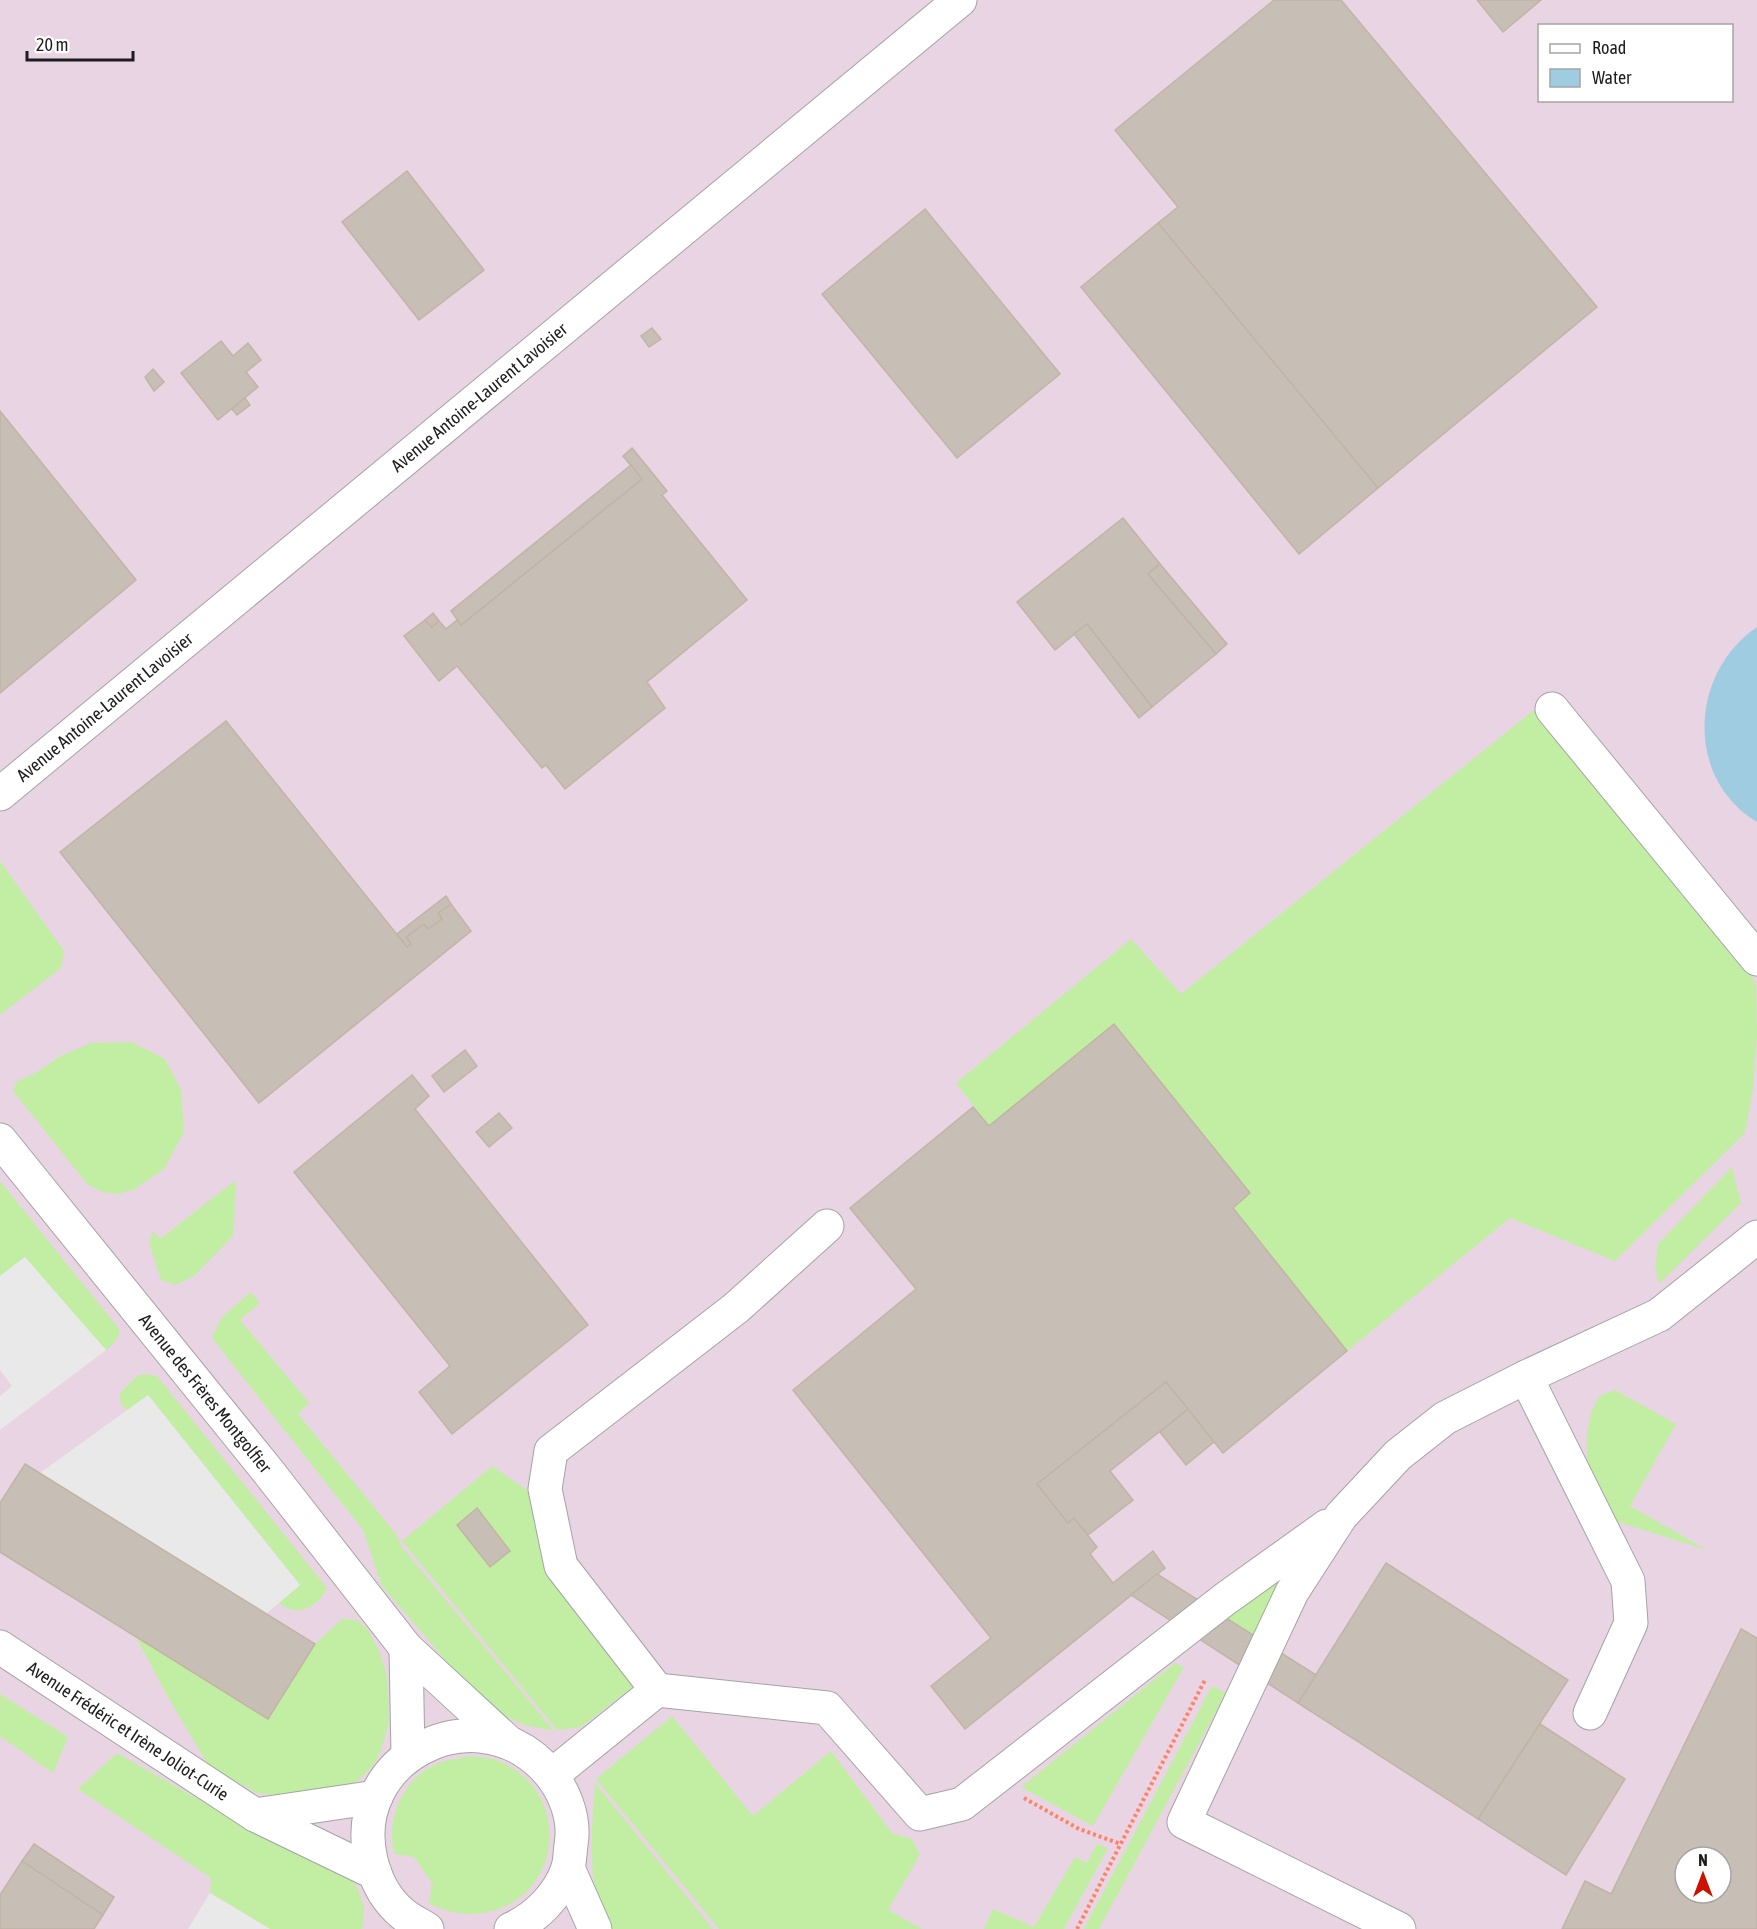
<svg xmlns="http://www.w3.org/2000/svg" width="1757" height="1929" viewBox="0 0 1757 1929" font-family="'Asap Condensed',sans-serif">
<rect width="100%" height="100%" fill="#efece2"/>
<path fill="#e9d4e3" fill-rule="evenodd" d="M0 0H1757V1929H0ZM1540 26H1732V100H1540ZM1685 1857H1721V1893H1685Z"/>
<g fill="#c2eea4">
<polygon points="1534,710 1741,951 1756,986 1757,1034 1753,1089 1745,1133 1615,1261 1510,1218 1347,1351 1233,1208 1250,1193 1114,1024 989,1126 956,1083 1131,939 1181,994"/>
<polygon points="0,861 64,951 61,968 0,1015"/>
<polygon points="131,1042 165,1059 181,1090 184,1132 164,1169 135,1189 118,1194 103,1192 88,1185 13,1091 17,1081 34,1074 59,1057 91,1043"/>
<polygon points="1732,1167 1741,1203 1659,1284 1655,1266 1658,1244"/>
<polygon points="236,1180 233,1236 194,1276 176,1285 161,1280 149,1243 153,1231 160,1239"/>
<polygon points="0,1181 120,1330 117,1340 106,1350 94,1345 25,1257 0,1276"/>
<polygon points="251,1292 260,1303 240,1320 309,1403 298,1414 396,1534 402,1547 554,1731 524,1725 507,1717 489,1706 470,1689 382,1586 363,1530 212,1338 221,1318"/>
<path d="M146 1374 157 1376 327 1588C318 1608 297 1618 279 1603L300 1585 148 1395 127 1411 120 1402V1393L138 1375Z"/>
<polygon points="1615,1390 1676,1424 1630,1506 1707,1550 1615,1521 1599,1495 1587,1463 1587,1433 1591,1413 1599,1396"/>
<polygon points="492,1466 527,1490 548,1564 642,1680 581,1727 557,1730 402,1541"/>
<polygon points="1275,1574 1285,1578 1253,1635 1225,1617"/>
<polygon points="342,1619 357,1620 368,1630 380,1653 387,1676 389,1723 380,1753 374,1764 359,1780 337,1792 290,1797 257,1793 208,1765 169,1699 136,1637 268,1719 315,1644"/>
<polygon points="1175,1663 1184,1667 1093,1826 1021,1787"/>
<polygon points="1212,1686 1226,1693 1099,1929 1084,1929"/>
<polygon points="0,1694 68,1737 53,1773 0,1736"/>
<polygon points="672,1716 753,1816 831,1751 892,1833 912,1839 920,1855 888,1910 922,1929 719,1929 596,1779"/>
<polygon points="117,1753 273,1842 291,1848 348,1873 358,1889 364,1908 363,1926 361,1929 270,1929 210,1893 211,1878 78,1789"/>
<path d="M469 1756C478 1757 488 1757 496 1760 581 1792 560 1914 469 1914 456 1914 441 1909 429 1904L432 1883 414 1857 395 1854C385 1828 399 1790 421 1773 435 1762 452 1759 469 1756Z"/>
<path d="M595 1783 713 1929H611C584 1888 592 1830 595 1783Z"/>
<polygon points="1097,1844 1108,1848 1064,1929 984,1929 993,1909 1034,1927 1075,1857 1087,1863"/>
</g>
<g fill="#e9e9e9">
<polygon points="25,1257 106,1350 0,1430 0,1396 12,1386 0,1370 0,1276"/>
<polygon points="148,1395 300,1585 266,1614 40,1473"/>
<polygon points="210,1893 270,1929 188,1929"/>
</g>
<path fill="#9fcce1" d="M1757 627V822C1685 779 1689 673 1757 627Z"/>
<g fill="#c7bfb5" stroke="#c2b4a4" stroke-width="1.5" fill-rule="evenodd">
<polygon points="1274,0 1341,0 1597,307 1378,488 1158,223 1178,207 1115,130"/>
<polygon points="1477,0 1541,0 1503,32"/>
<polygon points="407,171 484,270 419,320 342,222"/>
<polygon points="925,209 1060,374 957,458 822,294"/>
<polygon points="1158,223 1378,488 1299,554 1081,287"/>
<polygon points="652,328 661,339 649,347 641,336"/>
<polygon points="221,341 233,356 248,343 261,360 246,372 258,387 218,420 181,373"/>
<polygon points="153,369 164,382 154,391 145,377"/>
<polygon points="245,398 250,405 237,415 232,409"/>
<polygon points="0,411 136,580 0,693"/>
<polygon points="632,448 667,491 662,495 747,600 647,682 665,708 565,789 546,765 542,768 457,666 439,681 404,636 425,620 432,627 439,621 446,629 457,620 461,625 642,479 623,456"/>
<polygon points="631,465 642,479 461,625 451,611"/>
<polygon points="1123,518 1160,564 1148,574 1216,654 1152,707 1087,624 1055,650 1017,602"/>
<polygon points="1160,564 1227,644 1216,654 1148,574"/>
<polygon points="433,613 439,621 432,627 425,620"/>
<polygon points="1087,624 1152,707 1139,718 1074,634"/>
<polygon points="226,721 407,947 411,944 406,937 424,924 428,929 442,919 438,913 451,904 471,931 259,1103 60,852"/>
<polygon points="446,896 451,904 438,913 442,919 428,929 424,924 406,937 411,944 407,947 397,934"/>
<polygon points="1114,1024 1250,1193 1233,1208 1347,1351 1223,1453 1166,1382 1037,1484 1068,1523 1074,1518 1097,1547 1090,1554 1113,1583 1153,1551 1165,1568 965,1729 931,1686 991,1638 793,1390 916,1289 850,1208 973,1107 989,1126"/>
<polygon points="465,1050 477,1066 444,1092 432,1076"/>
<polygon points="412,1075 429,1096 415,1109 588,1325 452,1434 419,1392 450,1366 294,1172"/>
<polygon points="499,1113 512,1128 489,1147 476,1132"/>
<polygon points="1166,1382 1188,1409 1110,1471 1133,1500 1088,1535 1074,1518 1068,1523 1037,1484"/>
<polygon points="1188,1409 1214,1442 1186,1465 1160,1432"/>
<polygon points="25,1464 315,1644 268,1719 0,1552 0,1503"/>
<polygon points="477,1508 510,1551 490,1567 457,1525"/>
<polygon points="1386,1563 1568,1680 1478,1819 1298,1703"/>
<polygon points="1157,1574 1316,1675 1298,1703 1131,1595"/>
<path d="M1741 1629 1757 1638V1929H1562L1585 1881 1611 1894ZM1685 1857H1721V1893H1685Z"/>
<polygon points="1540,1724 1625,1779 1566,1875 1478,1819"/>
<polygon points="34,1844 114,1897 103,1915 22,1861"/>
<polygon points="22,1861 103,1915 94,1929 0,1929 0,1895"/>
</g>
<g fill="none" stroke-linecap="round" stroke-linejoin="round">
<defs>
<g id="minor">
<polyline points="1552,709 1757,959"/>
<path id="s1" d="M0 794 960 0"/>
<path id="s2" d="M0 1140 267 1470 406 1648 508 1742"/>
<polyline points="1526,1377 1628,1581 1631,1623 1590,1713"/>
<path id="s3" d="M0 1647 255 1815 375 1873"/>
<polyline points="406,1648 408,1756"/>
<polyline points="657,1690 827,1708 920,1814 962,1804 1225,1599 1327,1526"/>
<polyline points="552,1775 657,1690 561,1566 545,1489 551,1451 736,1308 827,1226"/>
<polyline points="255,1815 376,1797"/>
<polyline points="568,1868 595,1929"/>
<path d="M427 1929C419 1924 410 1920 403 1914 387 1901 376 1881 371 1860 347 1760 471 1694 543 1766 563 1786 576 1817 571 1845 570 1852 570 1861 568 1868 559 1895 536 1918 511 1929"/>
<polyline points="1399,1929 1184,1822 1292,1592 1341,1516 1398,1455 1445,1418 1526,1377 1659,1315 1757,1237"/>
</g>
</defs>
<use href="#minor" stroke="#a4a4a4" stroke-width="35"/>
<g stroke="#ff8264" stroke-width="4" stroke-dasharray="3 3" stroke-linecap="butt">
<polyline points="1024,1798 1079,1829 1121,1844"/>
<polyline points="1077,1929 1205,1680"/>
</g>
<use href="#minor" stroke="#fff" stroke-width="33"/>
</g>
<g text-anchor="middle" stroke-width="6" stroke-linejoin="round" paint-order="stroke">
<g font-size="18" fill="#1d1d1d" stroke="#fff">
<text dy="6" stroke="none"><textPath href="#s1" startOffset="622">Avenue Antoine-Laurent Lavoisier</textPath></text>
<text dy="6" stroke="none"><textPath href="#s1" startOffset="136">Avenue Antoine-Laurent Lavoisier</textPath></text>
<text dy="6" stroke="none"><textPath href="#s2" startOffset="326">Avenue des Frères Montgolfier</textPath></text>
<text dy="6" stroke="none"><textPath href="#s3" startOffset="153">Avenue Frédéric et Irène Joliot-Curie</textPath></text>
</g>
</g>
<rect x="1538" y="24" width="195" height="78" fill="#ffffff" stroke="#a5a5a5" stroke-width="1.5"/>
<rect x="1550" y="44" width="30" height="9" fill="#ffffff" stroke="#a5a5a5" stroke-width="1.5"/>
<text x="1592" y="54" font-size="18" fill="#1d1d1d">Road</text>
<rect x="1550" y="69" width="30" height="18" fill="#9fcce1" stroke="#a5a5a5" stroke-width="1.5"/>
<text x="1592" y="84" font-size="18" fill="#1d1d1d">Water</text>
<g transform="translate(1703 1875)"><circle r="28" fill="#ffffff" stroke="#a5a5a5" stroke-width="1.5"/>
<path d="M0-4.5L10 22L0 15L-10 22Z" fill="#cb1200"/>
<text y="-9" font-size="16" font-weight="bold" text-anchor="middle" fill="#1d1d1d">N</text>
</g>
<path d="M27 51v9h106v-9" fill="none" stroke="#1d1d1d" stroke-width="3"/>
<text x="36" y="51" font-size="18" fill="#1d1d1d" stroke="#ffffff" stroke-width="4.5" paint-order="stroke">20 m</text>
</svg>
